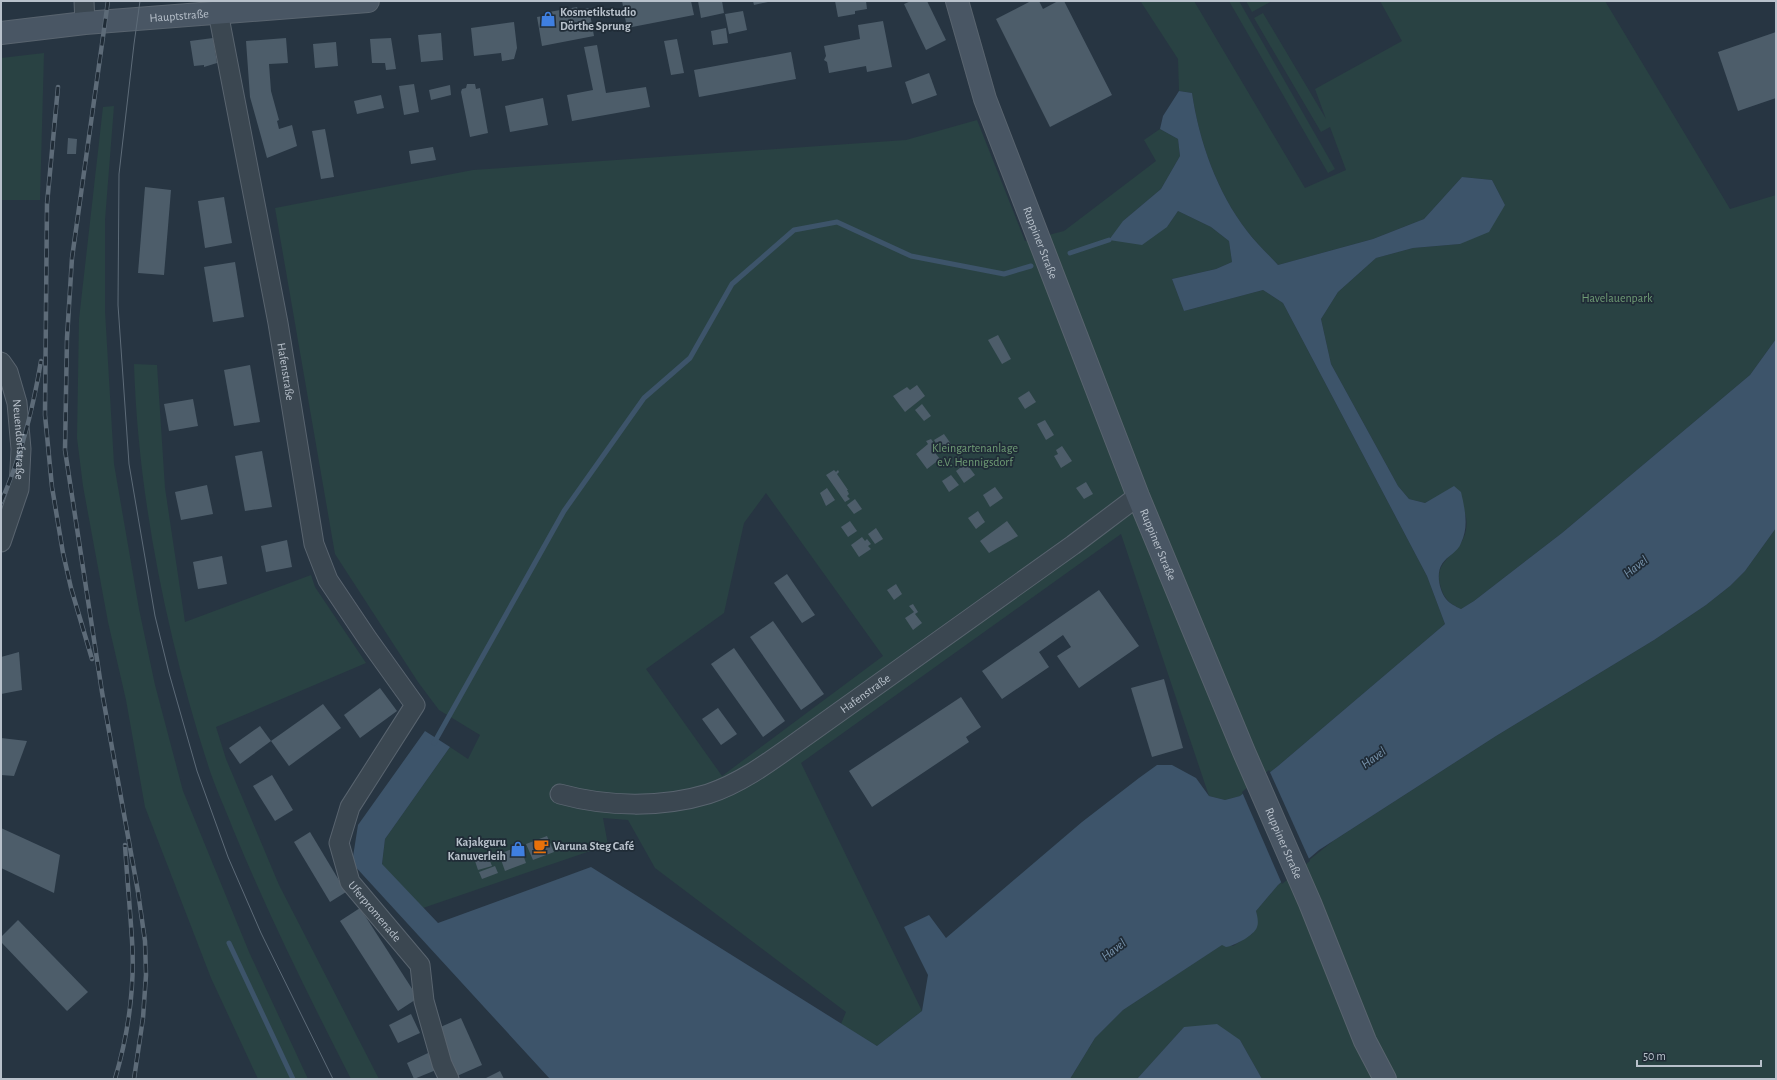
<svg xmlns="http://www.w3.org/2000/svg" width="1777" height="1080" viewBox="0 0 1777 1080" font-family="'Alegreya Sans',sans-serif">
<rect width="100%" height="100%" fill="#273542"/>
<g fill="#294243" fill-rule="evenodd">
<path d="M1194 1 1305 188 1346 170 1330 127 1321 132 1254 18 1263 13 1326 119 1315 89 1402 41 1380 1H1605L1730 209 1776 195V339L1750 375 1562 533 1474 601 1461 609C1450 604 1445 600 1441 588 1431 558 1461 557 1466 530 1469 514 1460 501 1454 487L1425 503 1409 499 1398 486 1331 364 1321 319 1338 292 1376 258 1413 248 1460 244 1505 205 1492 180 1462 177 1424 219 1373 239 1278 265C1268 254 1256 243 1247 231 1217 192 1199 141 1192 93L1179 91 1178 59 1141 2Z"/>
<polygon points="1229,1 1239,1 1335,169 1328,173"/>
<polygon points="1246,1 1272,1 1252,12"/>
<polygon points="44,53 40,200 1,200 1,58"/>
<polygon points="114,106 105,220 105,311 114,464 139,609 155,685 183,791 249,952 308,1079 258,1079 211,978 145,807 126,700 108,622 83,486 77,438 79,319 103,107"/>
<path d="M977 120 1025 241 1064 231 1156 161 1144 140 1160 129 1178 139 1180 156 1161 189 1123 221 1167 227 1178 211 1211 227 1229 241 1232 262 1216 269 1172 279 1184 311 1263 290 1283 303 1427 576 1445 624 1278 766 1240 796 1225 800 1209 796 1121 534 801 763 922 1011 877 1046 841 1024 846 1012 655 868 628 820 603 818 608 845 423 908 382 865 385 839 450 747 468 759 480 735 439 710 418 682 335 554 275 208 473 170 906 140ZM766 493 883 656 722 776 646 669 724 613 744 523Z"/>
<path d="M134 364 157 365 165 488 185 622 311 575 315 587 366 663 216 727 226 759 279 885 379 1079H351C309 997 268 914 233 829 225 808 215 787 208 765 167 638 138 497 134 364Z"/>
<polygon points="1776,528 1776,1079 1262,1079 1240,1040 1184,1027 1137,1079 1070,1079 1095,1038 1123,1010 1223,944 1233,946 1252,934 1257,917 1256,911 1278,885 1333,841 1496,736 1654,640 1706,605 1730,586 1745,571"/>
</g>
<g fill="#3d546a">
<path d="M1179 91 1192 93C1199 141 1217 192 1247 231 1256 243 1268 254 1278 265L1373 239 1424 219 1462 177 1492 180 1505 205 1489 232 1460 244 1413 248 1376 258 1338 292 1321 319 1331 364 1398 486 1409 499 1425 503 1454 486 1461 492C1465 509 1469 527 1461 543 1458 552 1447 556 1442 564 1436 573 1439 590 1446 599 1450 604 1455 606 1461 609L1474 601 1562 533 1750 375 1776 339V528L1745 571 1730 586 1706 605 1654 640 1496 736 1319 850 1278 885 1256 911C1257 915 1259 922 1257 927 1255 935 1234 946 1226 947L1222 945 1123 1010 1095 1038 1070 1079H550L352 863 358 825 425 731 450 747 385 839 382 864 438 923 591 867 877 1046 922 1011 928 975 904 927 929 915 946 938 1082 822 1139 778 1157 765H1172L1196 778 1209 796 1225 800 1240 796 1278 766 1445 624 1427 576 1283 303 1263 290 1184 311 1172 279 1216 269 1232 262 1229 241 1211 227 1178 211 1167 227 1142 245 1109 240 1123 221 1161 189 1180 156 1178 139 1160 129 1163 116Z"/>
<polygon points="1217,1024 1240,1040 1262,1079 1137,1079 1184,1027"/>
</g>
<polygon fill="#273542" points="1269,770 1310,861 1282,884 1242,792"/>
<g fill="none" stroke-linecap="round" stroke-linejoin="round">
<g stroke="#3d546a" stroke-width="5">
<polyline points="1070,253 1109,240"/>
<polyline points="434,743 564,511 644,398 690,358 732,284 794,230 837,222 911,256 1004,274 1031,266"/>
<polyline points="229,943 293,1079"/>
</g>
</g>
<g fill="#4d5d6a">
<polygon points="622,1 691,1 694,15 627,28"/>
<polygon points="698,1 722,1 724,13 701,18"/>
<polygon points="753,1 768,1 768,2 754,5"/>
<polygon points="835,1 866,1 867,9 855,11 855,14 838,17"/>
<polygon points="911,1 927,1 946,40 926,50 904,4"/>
<polygon points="1031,1 1039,1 1043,9 1058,1 1064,1 1112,95 1050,127 996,19"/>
<polygon points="577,7 578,10 589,8 594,36 542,46 537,17 549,15 549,12"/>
<polygon points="743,11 747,30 729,34 725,14"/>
<polygon points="883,21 892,67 867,72 866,66 829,73 827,62 824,60 826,56 824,46 860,39 858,25"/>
<polygon points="514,22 517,48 514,59 502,61 501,53 474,56 471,28"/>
<polygon points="726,28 728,43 713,45 711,31"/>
<polygon points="1776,32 1776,98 1738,111 1718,52"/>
<polygon points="441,33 443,60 421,62 418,35"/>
<polygon points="213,38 217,63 204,67 204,65 194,66 190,41"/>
<polygon points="286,38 288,63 269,64 271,91 279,120 277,121 279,129 292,125 297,146 267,158 250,97 246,41"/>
<polygon points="391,38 396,69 386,70 385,63 372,63 370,39"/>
<polygon points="677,39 684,73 671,75 664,41"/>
<polygon points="336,42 338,66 315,68 313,44"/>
<polygon points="597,45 606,93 646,87 650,107 572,121 567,95 593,90 584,47"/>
<polygon points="791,52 796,79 699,97 694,70"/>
<polygon points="929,73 937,95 912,104 905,82"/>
<polygon points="414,84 419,112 404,115 399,86"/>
<polygon points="467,84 475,84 476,89 480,88 488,133 470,137 461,92 462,89 466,88"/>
<polygon points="450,85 451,95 431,100 429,90"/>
<polygon points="381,95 384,108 357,114 354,101"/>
<polygon points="543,98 548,125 510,132 505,106"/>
<polygon points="325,129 334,177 321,179 312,131"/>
<polygon points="68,138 77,139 76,154 67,154"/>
<polygon points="433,147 436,160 411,164 409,151"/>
<polygon points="145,187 171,190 164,275 138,273"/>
<polygon points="224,197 232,243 205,248 198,201"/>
<polygon points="235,262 244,317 213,322 204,267"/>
<polygon points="998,335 1011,359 1002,364 988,340"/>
<polygon points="250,365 260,422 234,426 224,370"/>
<polygon points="917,385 925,396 905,412 893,396 907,387 910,390"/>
<polygon points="1029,391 1036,402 1025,409 1018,398"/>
<polygon points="193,399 198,426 169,431 164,404"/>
<polygon points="922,404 931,416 924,421 915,410"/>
<polygon points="1045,420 1054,435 1046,440 1037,424"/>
<polygon points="944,434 951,444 941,451 934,440"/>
<polygon points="931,439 936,446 932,449 940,459 927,469 916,454 928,444 926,441"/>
<polygon points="1062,446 1072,461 1061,468 1054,456 1058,454 1056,450"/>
<polygon points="262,451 272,507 245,511 235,456"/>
<polygon points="966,463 975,475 964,483 956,471"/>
<polygon points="834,470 836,472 838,470 839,472 837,474 848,490 847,490 849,494 847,496 850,499 845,502 826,475"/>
<polygon points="951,475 959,485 949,492 942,481"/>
<polygon points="1086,482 1093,494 1084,499 1076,488"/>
<polygon points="207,485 213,514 181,520 175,492"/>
<polygon points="995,487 1003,498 990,507 983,495"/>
<polygon points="827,488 835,500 826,506 820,493"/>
<polygon points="855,499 862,509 854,514 847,505"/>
<polygon points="978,511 985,522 976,529 968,518"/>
<polygon points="850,521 857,531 848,537 841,527"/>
<polygon points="1007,521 1018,536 989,553 980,541"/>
<polygon points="876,528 883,539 875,544 868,534"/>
<polygon points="862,537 865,541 867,539 871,544 868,546 871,549 859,557 851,545"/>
<polygon points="287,540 292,567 266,572 261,546"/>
<polygon points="222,556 227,584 198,589 193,562"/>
<polygon points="787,574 815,615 802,623 774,583"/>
<polygon points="896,584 902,594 894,600 887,590"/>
<polygon points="1099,590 1139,646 1079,688 1057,656 1071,647 1063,635 1039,652 1049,667 1002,699 982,671"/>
<polygon points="913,604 918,612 915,614 922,623 913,630 905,618 914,612 909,606"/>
<polygon points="773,621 824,694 801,710 750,637"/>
<polygon points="734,648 785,721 763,737 711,664"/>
<polygon points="19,652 22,690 1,694 1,657"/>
<polygon points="1164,679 1183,748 1152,757 1131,688"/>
<polygon points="380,688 397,711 360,738 344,715"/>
<polygon points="961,697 981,727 966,737 969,742 872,807 849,771"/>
<polygon points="323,704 341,728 289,766 271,741"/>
<polygon points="718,708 737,734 721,745 702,719"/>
<polygon points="260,726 271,741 240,764 229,748"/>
<polygon points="1,738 27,741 14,776 1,775"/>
<polygon points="272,775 293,810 275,821 253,786"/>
<polygon points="1,828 60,855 54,893 1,868"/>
<polygon points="310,832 346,892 330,902 294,842"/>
<polygon points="547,836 554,852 533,860 526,844"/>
<polygon points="520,846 526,863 505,871 499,854"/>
<polygon points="486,857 487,862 490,861 492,866 478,870 475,861"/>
<polygon points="495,866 498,873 482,879 479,872"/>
<polygon points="360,908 418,998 398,1011 340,921"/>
<polygon points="18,920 88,992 67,1011 1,942 1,937"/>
<polygon points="411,1014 420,1033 398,1043 389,1025"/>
<polygon points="461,1018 482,1065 457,1076 436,1029"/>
<polygon points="428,1053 436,1070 414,1079 407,1063"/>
<polygon points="500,1071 504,1079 484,1079"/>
</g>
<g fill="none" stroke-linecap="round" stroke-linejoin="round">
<defs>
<g id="minor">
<polyline points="84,1 85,23"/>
<path id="s1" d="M218 12 278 323 314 544 328 580 367 638 415 705 350 807 339 843 350 882 420 965 424 1001 442 1064 449 1079"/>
<path id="s2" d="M1 362 8 372 17 403 21 449 19 489 1 542"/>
<path id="s3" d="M560 794C607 807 662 808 708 794 742 783 772 760 800 740L1073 545 1138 496"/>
</g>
<g id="secondary">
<path id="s4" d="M957 1 985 99 1138 496 1244 752 1310 903 1365 1041 1385 1079"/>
<path id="s5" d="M1 33 85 23 368 1"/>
</g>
</defs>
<use href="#minor" stroke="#59646f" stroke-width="21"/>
<use href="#secondary" stroke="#59646f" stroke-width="24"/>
<use href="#minor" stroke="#3b4751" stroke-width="19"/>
<use href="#secondary" stroke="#495664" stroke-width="22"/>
<polyline stroke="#5d6b78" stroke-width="1" points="140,1 134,44 119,174 118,305 129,464 155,616 169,673 197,771 228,857 261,933 333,1079"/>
<defs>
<g id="rail">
<polyline points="108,1 72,258 67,338 65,450 102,692 138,892 145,941 146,975 143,1018 134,1079"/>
<polyline points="58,87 47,204 45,415 52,487 63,553 71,588 92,659"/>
<path d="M1 502C21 457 33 409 41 361"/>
<path d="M115 1079C128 1035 135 986 132 940 130 908 127 877 125 845"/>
</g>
</defs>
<use href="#rail" stroke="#5d6b78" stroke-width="4.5"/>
<use href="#rail" stroke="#202c37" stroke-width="3" stroke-dasharray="9" stroke-linecap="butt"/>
</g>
<defs>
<symbol id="shop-bare" viewBox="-9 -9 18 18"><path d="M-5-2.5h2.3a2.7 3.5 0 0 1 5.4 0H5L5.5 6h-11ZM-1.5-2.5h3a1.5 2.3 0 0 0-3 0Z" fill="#3f7fe0" stroke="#202c37" stroke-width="2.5" paint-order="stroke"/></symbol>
<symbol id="cafe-bare" viewBox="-9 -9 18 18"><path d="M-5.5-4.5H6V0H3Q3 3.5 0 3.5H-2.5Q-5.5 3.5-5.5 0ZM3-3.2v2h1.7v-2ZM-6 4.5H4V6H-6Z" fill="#e8710a" stroke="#202c37" stroke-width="2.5" paint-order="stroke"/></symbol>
</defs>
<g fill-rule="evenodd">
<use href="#shop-bare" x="537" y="8" width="22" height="22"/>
<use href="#cafe-bare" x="530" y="835" width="22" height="22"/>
<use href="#shop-bare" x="507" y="838" width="22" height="22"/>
</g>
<g text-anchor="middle" stroke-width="3.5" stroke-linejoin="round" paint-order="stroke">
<g font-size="12" font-weight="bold" fill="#b8c1cb" stroke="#202c37" text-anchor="start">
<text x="560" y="16">Kosmetikstudio<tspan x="560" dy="14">Dörthe Sprung</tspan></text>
<text x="506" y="846" text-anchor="end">Kajakguru<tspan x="506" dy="14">Kanuverleih</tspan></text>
<text x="553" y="850">Varuna Steg Café</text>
</g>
<g font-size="12" fill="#b8c1cb" stroke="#202c37">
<text dy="4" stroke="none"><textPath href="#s5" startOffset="179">Hauptstraße</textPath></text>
<text dy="4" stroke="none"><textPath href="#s4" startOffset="256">Ruppiner Straße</textPath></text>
<text dy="4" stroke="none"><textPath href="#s1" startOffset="366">Hafenstraße</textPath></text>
<text dy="4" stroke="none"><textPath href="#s2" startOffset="81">Neuendorfstraße</textPath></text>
<text dy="4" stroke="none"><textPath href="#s4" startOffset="580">Ruppiner Straße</textPath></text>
<text dy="4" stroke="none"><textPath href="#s3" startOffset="337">Hafenstraße</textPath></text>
<text dy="4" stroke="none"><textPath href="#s4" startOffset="904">Ruppiner Straße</textPath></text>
<text dy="4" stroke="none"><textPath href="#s1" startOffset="969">Uferpromenade</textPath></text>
</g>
<g font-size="12" fill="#6f9c75" stroke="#202c37">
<text x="1617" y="302">Havelauenpark</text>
<text x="975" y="452">Kleingartenanlage<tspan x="975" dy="14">e.V. Hennigsdorf</tspan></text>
</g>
<g font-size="13" font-style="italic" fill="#7995ae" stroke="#202c37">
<text transform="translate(1635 566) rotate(-38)" y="5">Havel</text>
<text transform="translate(1373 757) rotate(-36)" y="5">Havel</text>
<text transform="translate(1113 949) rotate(-37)" y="5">Havel</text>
</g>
</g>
<rect width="1777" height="1080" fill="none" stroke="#b8c1cb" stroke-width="4"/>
<path d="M1637 1060v6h124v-6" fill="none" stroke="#b8c1cb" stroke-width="2"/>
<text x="1643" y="1060" font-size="12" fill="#b8c1cb" stroke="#202c37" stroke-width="3" paint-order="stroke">50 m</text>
</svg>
